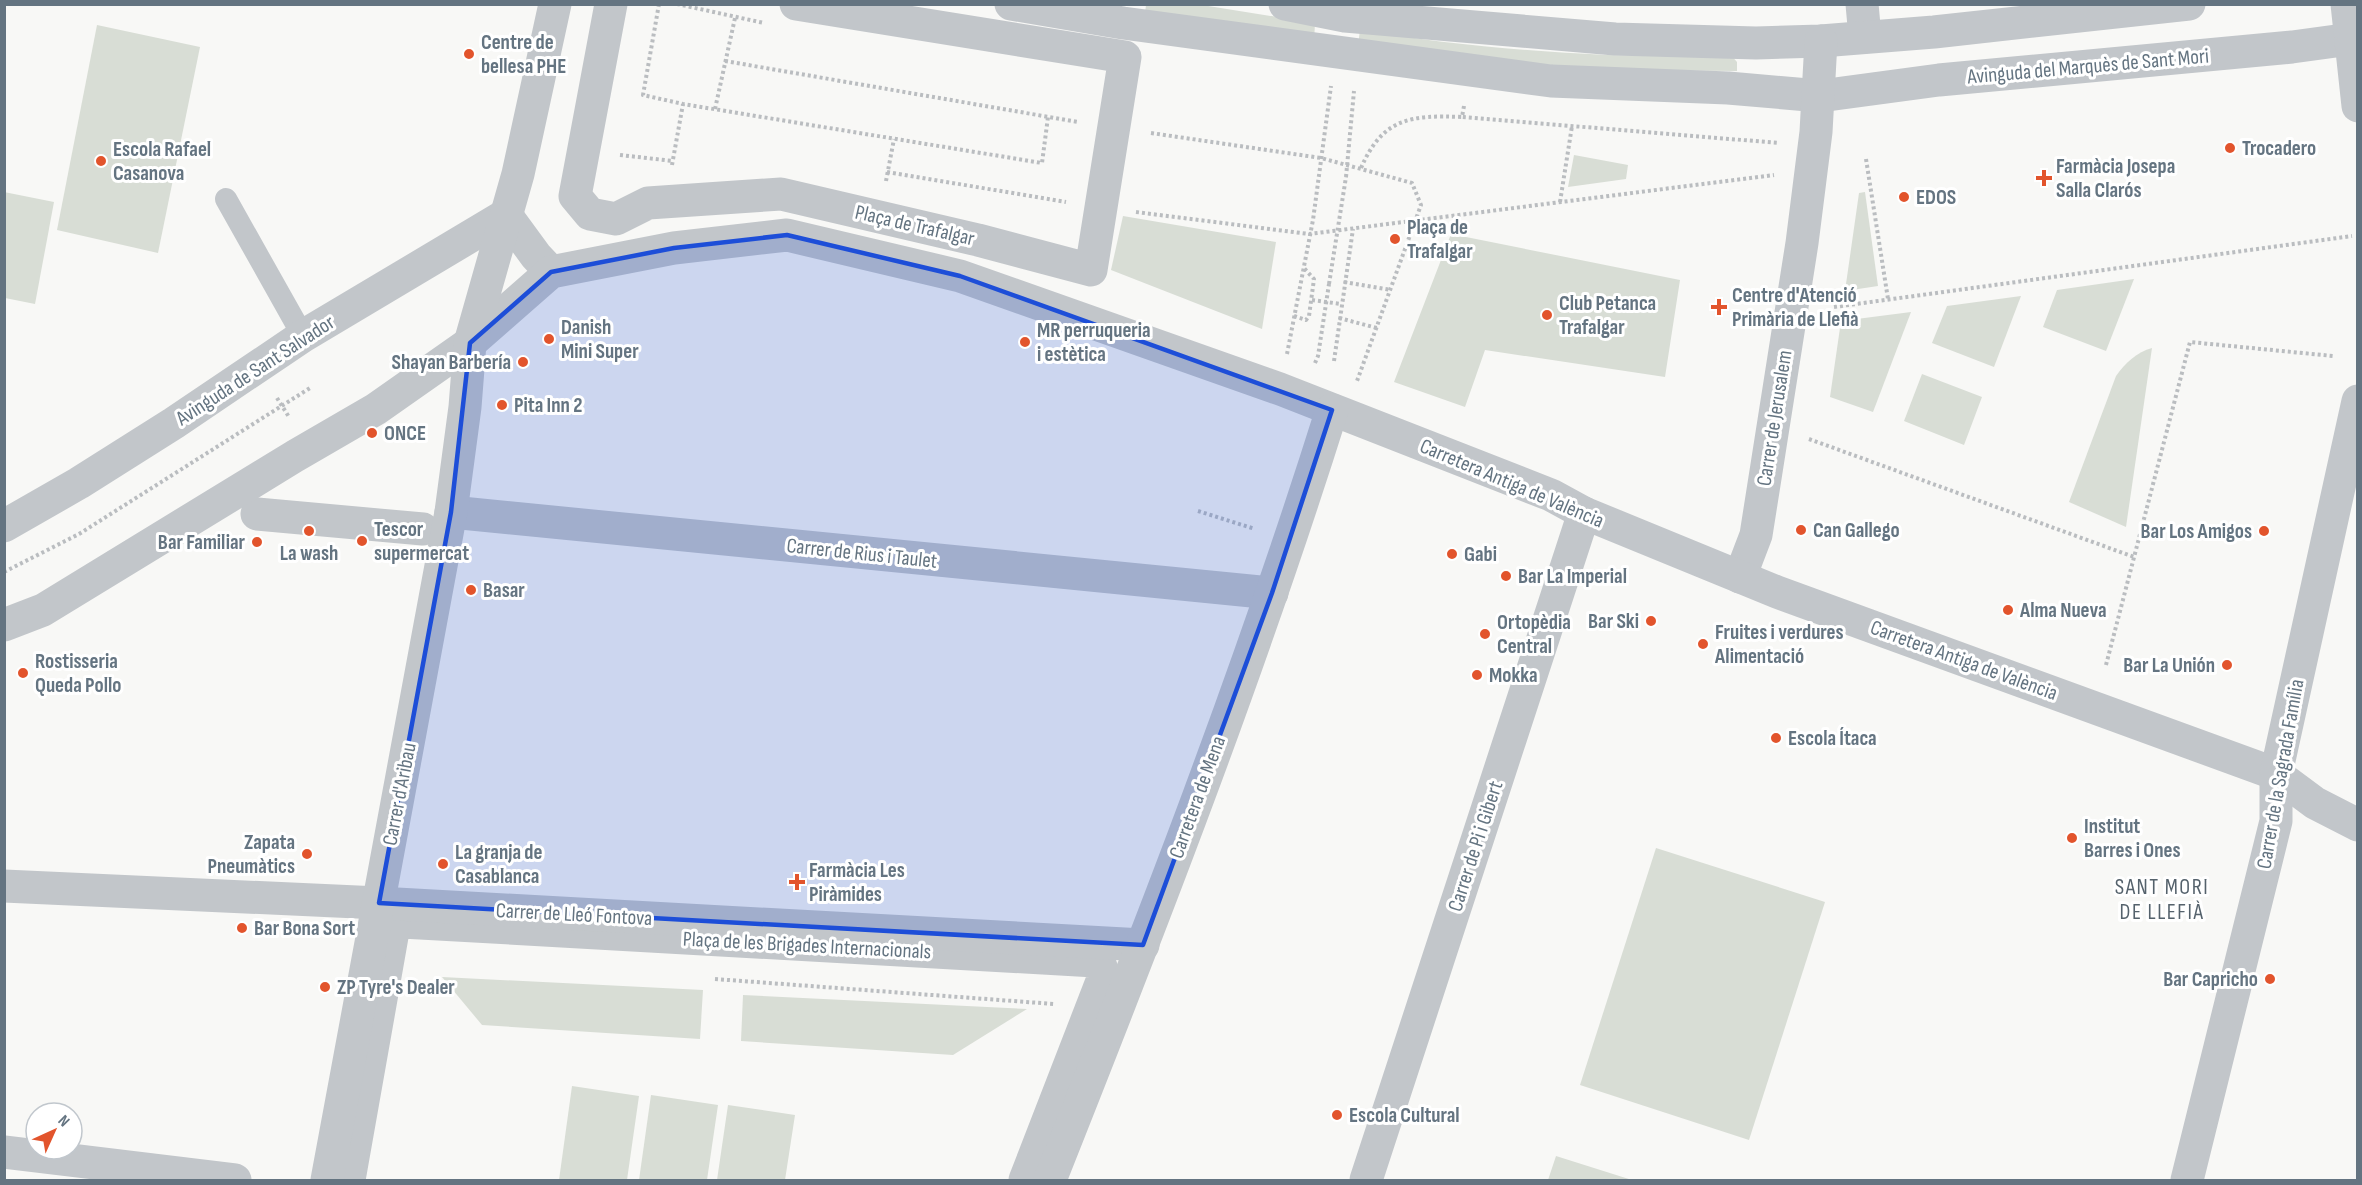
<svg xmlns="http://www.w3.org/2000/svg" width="2362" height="1185" viewBox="0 0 2362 1185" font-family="'Sofia Sans Condensed',sans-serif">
<rect width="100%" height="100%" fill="#f8f8f6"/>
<g fill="#d8ddd5">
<polygon points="1146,5 1202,5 1315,23 1314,41 1145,13"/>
<polygon points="97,25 200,47 158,253 57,230"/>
<path d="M1360 29C1439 44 1525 51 1606 55 1647 56 1689 54 1730 54L1737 62V71L1606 70 1358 47Z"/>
<polygon points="1574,155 1628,165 1626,179 1568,187"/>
<polygon points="4,192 54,202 35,304 5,298"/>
<polygon points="1865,192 1878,286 1845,291 1859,193"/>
<polygon points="1123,216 1276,242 1262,329 1111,270"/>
<polygon points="1451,234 1680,280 1665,377 1485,350 1465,407 1394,382"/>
<polygon points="2134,279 2106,351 2043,327 2057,290"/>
<polygon points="2021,296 1994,367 1932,343 1947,306"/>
<polygon points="1911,312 1873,412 1830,397 1841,321"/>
<path d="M2152 348 2126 527 2069 502 2116 376C2125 363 2137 352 2152 348Z"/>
<polygon points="1922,374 1982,397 1964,445 1904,421"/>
<polygon points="1656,848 1825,902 1749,1140 1580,1085"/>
<polygon points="442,977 703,990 700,1039 482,1025"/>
<polygon points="743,995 1027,1009 953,1055 741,1041"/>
<polygon points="572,1086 639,1096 627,1180 559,1180"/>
<polygon points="651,1095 718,1105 707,1180 639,1180"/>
<polygon points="728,1105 795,1115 785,1180 717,1180"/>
<polygon points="1556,1156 1632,1180 1548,1180"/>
</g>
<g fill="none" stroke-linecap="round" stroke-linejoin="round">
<g stroke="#babdc0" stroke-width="4" stroke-dasharray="3 3" stroke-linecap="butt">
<polyline points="659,4 643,95 683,104 1042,163 1048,117"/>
<polyline points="677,4 764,23"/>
<polyline points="725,61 1078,122"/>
<polyline points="1464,106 1462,117 1779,143"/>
<polyline points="715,109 735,18"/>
<polyline points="1151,133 1321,158 1412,183 1421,205 1357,381"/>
<polyline points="620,155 673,161"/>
<polyline points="1866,159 1888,299"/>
<polyline points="672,165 683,104"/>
<path d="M1361 168C1383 117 1412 115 1462 117"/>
<polyline points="887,172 1066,202"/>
<polyline points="1346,177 1354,91"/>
<polyline points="886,181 894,139"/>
<polyline points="1560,202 1572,126"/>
<polyline points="1136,212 1309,234 1774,175"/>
<polyline points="1344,282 1391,290"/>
<polyline points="1312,300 1341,304"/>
<polyline points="1834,307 2352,236"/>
<polyline points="1294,316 1306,320 1309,316 1314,279 1303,267"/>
<polyline points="1339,318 1377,328"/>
<polyline points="1287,354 1313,220 1331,86"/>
<polyline points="1334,361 1353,229"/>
<polyline points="1315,363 1318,356 1329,284"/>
<polyline points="277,398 289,417"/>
<polyline points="1809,439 2134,557"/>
<polyline points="1198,511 1255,529"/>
<polyline points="4,572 79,534 310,388"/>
<polyline points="2106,665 2190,342 2333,356"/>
<polyline points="715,979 1054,1004"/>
</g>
<polyline stroke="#c2c6ca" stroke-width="22" points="226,199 303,336"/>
<g stroke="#c2c6ca" stroke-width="33">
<polyline points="611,4 575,196 590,214 616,219 648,203 781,194 978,240 1091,270 1125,57 796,4"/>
<polyline points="1862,4 1865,37"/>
<polyline points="257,514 423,529"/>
<polyline points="349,1180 393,931 402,922 1095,961 1100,964 1104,976 1025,1180"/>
</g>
<g stroke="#c2c6ca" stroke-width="33">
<polyline points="1011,4 1123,23 1551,81 1728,88 1820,96 1939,80 2292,47 2358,38"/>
<polyline points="1285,4 1345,16 1615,39 1756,43 1821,41 1934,32 2189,4"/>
<polyline points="2347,4 2358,106"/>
<polyline points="506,215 536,256 551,272"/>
<polyline points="451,512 1272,593"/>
<polyline points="4,526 79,483 174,423 303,336 506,215"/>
<polyline points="1740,577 1756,535 1802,243 1816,132 1821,41"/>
<polyline points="4,625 43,610 295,456 376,409 470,343 551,272 674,248 787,235 960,276 1280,389 1551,495 1584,513 1777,592 2276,774 2315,803 2358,825"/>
<polyline points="4,886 379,903 1143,945"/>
<polyline points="4,1152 235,1180"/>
<polyline points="327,1180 451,512 465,407 470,343 518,174 555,4"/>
<path d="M1050 1180C1151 926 1250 671 1332 410"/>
<polyline points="1366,1180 1584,513"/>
<polyline points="2187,1180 2276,821 2276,774 2358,401"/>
</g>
<polyline stroke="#babdc0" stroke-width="4" stroke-dasharray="3 3" stroke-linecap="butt" points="1329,284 1346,177"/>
</g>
<path fill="#1d4ed8" fill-opacity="0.2" stroke="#1d4ed8" stroke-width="4.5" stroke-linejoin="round" d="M787 235 960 276 1332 410 1272 593 1143 945 379 903 451 512 470 343 551 272 674 248Z"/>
<g fill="#e2542c" stroke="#fff" stroke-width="2">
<circle cx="469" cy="54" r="6"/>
<circle cx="2230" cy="148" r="6"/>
<circle cx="101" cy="161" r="6"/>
<path d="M2041 169h6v6h6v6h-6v6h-6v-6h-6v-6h6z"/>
<circle cx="1904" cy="197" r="6"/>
<circle cx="1395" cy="239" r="6"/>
<path d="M1716 298h6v6h6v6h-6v6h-6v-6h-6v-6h6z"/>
<circle cx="1547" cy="315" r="6"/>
<circle cx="549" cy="339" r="6"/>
<circle cx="1025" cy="342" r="6"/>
<circle cx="523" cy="362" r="6"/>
<circle cx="502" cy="405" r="6"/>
<circle cx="372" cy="433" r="6"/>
<circle cx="1801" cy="530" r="6"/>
<circle cx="309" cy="531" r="6"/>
<circle cx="2264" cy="531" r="6"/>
<circle cx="362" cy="541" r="6"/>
<circle cx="257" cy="542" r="6"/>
<circle cx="1452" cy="554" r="6"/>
<circle cx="1506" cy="576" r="6"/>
<circle cx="471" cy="590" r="6"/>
<circle cx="2008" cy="610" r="6"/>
<circle cx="1651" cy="621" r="6"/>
<circle cx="1485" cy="634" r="6"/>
<circle cx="1703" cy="644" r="6"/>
<circle cx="2227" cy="665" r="6"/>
<circle cx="23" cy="673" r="6"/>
<circle cx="1477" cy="675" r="6"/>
<circle cx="1776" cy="738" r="6"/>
<circle cx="2072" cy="838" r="6"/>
<circle cx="307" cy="854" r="6"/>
<circle cx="443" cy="864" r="6"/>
<path d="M794 873h6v6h6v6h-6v6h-6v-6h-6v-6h6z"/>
<circle cx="242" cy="928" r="6"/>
<circle cx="2270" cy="979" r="6"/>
<circle cx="325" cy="987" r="6"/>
<circle cx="1337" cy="1115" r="6"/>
</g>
<g text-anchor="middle" stroke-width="6" stroke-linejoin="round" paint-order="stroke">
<g font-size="21" font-weight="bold" fill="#647481" stroke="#fff" text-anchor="start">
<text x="481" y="49">Centre de<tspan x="481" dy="24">bellesa PHE</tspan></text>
<text x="2242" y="155">Trocadero</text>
<text x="113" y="156">Escola Rafael<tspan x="113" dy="24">Casanova</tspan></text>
<text x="2056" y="173">Farmàcia Josepa<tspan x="2056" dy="24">Salla Clarós</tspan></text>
<text x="1916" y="204">EDOS</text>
<text x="1407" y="234">Plaça de<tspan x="1407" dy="24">Trafalgar</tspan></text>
<text x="1732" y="302">Centre d'Atenció<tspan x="1732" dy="24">Primària de Llefià</tspan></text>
<text x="1559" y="310">Club Petanca<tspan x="1559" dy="24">Trafalgar</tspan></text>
<text x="561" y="334">Danish<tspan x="561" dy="24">Mini Super</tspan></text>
<text x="1037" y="337">MR perruqueria<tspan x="1037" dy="24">i estètica</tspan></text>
<text x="511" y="369" text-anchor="end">Shayan Barbería</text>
<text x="514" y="412">Pita Inn 2</text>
<text x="384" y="440">ONCE</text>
<text x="374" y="536">Tescor<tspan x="374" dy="24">supermercat</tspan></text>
<text x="1813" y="537">Can Gallego</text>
<text x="2252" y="538" text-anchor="end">Bar Los Amigos</text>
<text x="245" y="549" text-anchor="end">Bar Familiar</text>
<text x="309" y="560" text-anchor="middle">La wash</text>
<text x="1464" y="561">Gabi</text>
<text x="1518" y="583">Bar La Imperial</text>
<text x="483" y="597">Basar</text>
<text x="2020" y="617">Alma Nueva</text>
<text x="1639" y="628" text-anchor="end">Bar Ski</text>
<text x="1497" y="629">Ortopèdia<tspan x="1497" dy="24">Central</tspan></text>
<text x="1715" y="639">Fruites i verdures<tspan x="1715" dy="24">Alimentació</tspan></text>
<text x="35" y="668">Rostisseria<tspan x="35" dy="24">Queda Pollo</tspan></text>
<text x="2215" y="672" text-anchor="end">Bar La Unión</text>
<text x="1489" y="682">Mokka</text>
<text x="1788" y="745">Escola Ítaca</text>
<text x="2084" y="833">Institut<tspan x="2084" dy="24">Barres i Ones</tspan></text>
<text x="295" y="849" text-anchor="end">Zapata<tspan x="295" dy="24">Pneumàtics</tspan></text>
<text x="455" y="859">La granja de<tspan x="455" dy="24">Casablanca</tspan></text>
<text x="809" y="877">Farmàcia Les<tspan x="809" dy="24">Piràmides</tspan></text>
<text x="254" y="935">Bar Bona Sort</text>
<text x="2258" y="986" text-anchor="end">Bar Capricho</text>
<text x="337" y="994">ZP Tyre's Dealer</text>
<text x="1349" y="1122">Escola Cultural</text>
</g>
<g font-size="21" fill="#647481" stroke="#fff">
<text transform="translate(2088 66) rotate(-5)" y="7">Avinguda del Marquès de Sant Mori</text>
<text transform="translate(915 225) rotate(13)" y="7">Plaça de Trafalgar</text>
<text transform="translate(255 370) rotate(-33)" y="7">Avinguda de Sant Salvador</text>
<text transform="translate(1774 418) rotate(-81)" y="7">Carrer de Jerusalem</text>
<text transform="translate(1512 483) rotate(23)" y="7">Carretera Antiga de València</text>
<text transform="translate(862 553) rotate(6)" y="7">Carrer de Rius i Taulet</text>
<text transform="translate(1964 660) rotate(20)" y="7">Carretera Antiga de València</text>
<text transform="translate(2280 774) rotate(-80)" y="7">Carrer de la Sagrada Família</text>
<text transform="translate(399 794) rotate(-79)" y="7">Carrer d'Aribau</text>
<text transform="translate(1197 797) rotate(-70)" y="7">Carretera de Mena</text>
<text transform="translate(1475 846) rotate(-72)" y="7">Carrer de Pi i Gibert</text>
<text transform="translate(574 914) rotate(3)" y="7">Carrer de Lleó Fontova</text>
<text transform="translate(807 945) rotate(3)" y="7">Plaça de les Brigades Internacionals</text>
</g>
<g font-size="22" letter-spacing="1.5" fill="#55626c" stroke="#fff">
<text x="2162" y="894">SANT MORI<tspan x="2162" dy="25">DE LLEFIÀ</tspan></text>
</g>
</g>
<rect width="2362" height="1185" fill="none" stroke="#647481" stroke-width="12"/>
<g transform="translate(54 1131) rotate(45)"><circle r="28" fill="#ffffff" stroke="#c1c7cd" stroke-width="1.5"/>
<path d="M0-4.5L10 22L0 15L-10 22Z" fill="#e2542c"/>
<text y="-9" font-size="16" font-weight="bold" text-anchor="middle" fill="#647481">N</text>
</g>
</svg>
